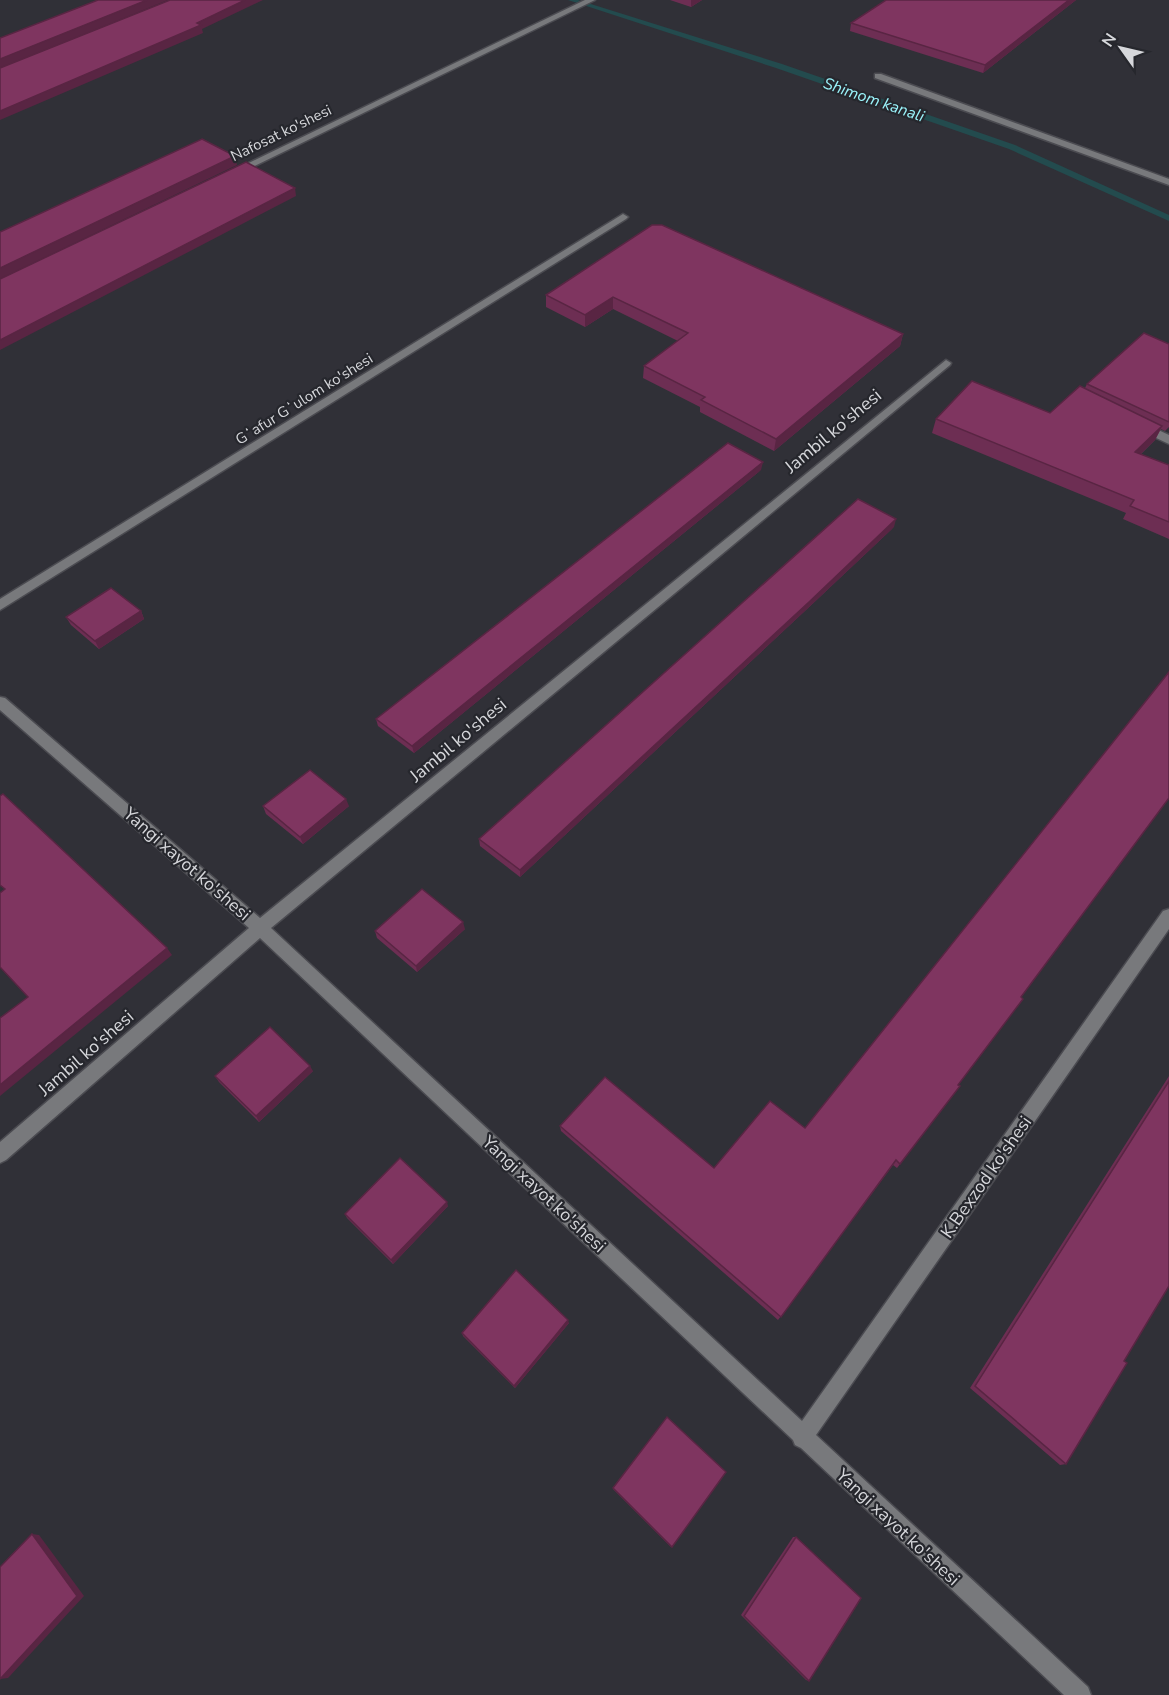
<svg xmlns="http://www.w3.org/2000/svg" width="1169" height="1695" viewBox="0 0 1169 1695" font-family="'Nunito Sans',sans-serif">
<rect width="100%" height="100%" fill="#303037"/>
<g fill="none" stroke-linecap="round" stroke-linejoin="round">
<polygon fill="#234b4e" fill-rule="evenodd" points="568,0 578,0 782,64 1015,145 1169,215 1169,221 1009,149 776,68"/>
<defs>
<g id="minor">
<polygon points="585,0 595,0 236,175 228,173"/>
<polygon points="875,74 881,74 1169,179 1169,185 875,78"/>
<polygon points="623,214 628,217 626,219 0,610 0,599"/>
<polygon points="946,360 951,363 950,365 271,928 802,1421 1163,911 1169,909 1169,929 816,1435 1088,1687 1091,1695 1064,1695 801,1448 795,1445 793,1440 260,938 6,1160 0,1163 0,1142 249,928 0,710 0,697 5,698 260,918"/>
<polygon points="1139,421 1169,435 1169,444 1135,428 1133,425"/>
</g>
</defs>
<use href="#minor" stroke="#4b4b51" stroke-width="3"/>
<use href="#minor" fill="#78797c" fill-rule="evenodd"/>
</g>
<g fill="#6d2e53">
<polygon points="670,0 702,0 691,7"/>
<polygon points="886,0 1076,0 983,73 850,31 851,23"/>
<polygon points="652,225 903,334 900,346 774,451 700,412 700,407 643,378 644,366 678,341 613,309 585,327 546,307 546,295"/>
<polygon points="1169,344 1169,427 1165,431 1161,429 1155,440 1141,454 1169,465 1169,539 1123,519 1126,513 932,433 936,419 1050,413 1085,388 1087,384"/>
<polygon points="761,470 414,753 378,726 376,719"/>
<polygon points="894,527 807,609 520,877 480,846 479,839"/>
<polygon points="141,611 144,619 99,649 71,625 66,617"/>
<polygon points="263,806 349,806 303,844 266,814"/>
<polygon points="465,929 417,972 377,938 375,931"/>
<polygon points="1021,997 958,1085 960,1086 897,1168 893,1165 778,1320 561,1131 560,1126 714,1168 805,1128"/>
<polygon points="313,1071 259,1122 219,1082 215,1076"/>
<polygon points="1169,1076 1169,1286 1124,1361 1066,1464 1060,1465 970,1388"/>
<polygon points="448,1206 393,1264 347,1218 345,1214"/>
<polygon points="569,1323 515,1388 463,1336 462,1333"/>
<polygon points="613,1488 672,1547 671,1547 613,1489"/>
<polygon points="793,1537 796,1537 809,1681 806,1680 741,1615"/>
</g>
<g fill="#592543">
<polygon points="147,0 168,0 0,69 0,59"/>
<polygon points="245,0 263,0 202,29 203,33 0,120 0,111 197,23"/>
<polygon points="691,0 702,0 691,7"/>
<polygon points="1069,0 1076,0 983,73 985,65"/>
<polygon points="235,156 237,165 0,279 0,268"/>
<polygon points="295,188 296,196 0,350 0,340"/>
<polygon points="613,297 613,309 585,327 585,315"/>
<polygon points="903,334 900,346 774,451 776,439"/>
<polygon points="1162,426 1155,440 1128,466 1135,452"/>
<polygon points="763,462 761,470 414,753 412,746"/>
<polygon points="896,519 894,527 807,609 520,877 520,870"/>
<polygon points="141,611 144,619 99,649 95,641"/>
<polygon points="346,799 349,806 303,844 300,837"/>
<polygon points="463,922 465,929 417,972 416,966"/>
<polygon points="167,948 172,955 0,1096 0,1085"/>
<polygon points="310,1066 313,1071 259,1122 256,1116"/>
<polygon points="447,1202 448,1206 393,1264 391,1260"/>
<polygon points="568,1320 569,1323 515,1388 514,1386"/>
<polygon points="32,1534 39,1535 84,1596 8,1678 0,1679"/>
</g>
<g fill="#7f3560" stroke="#592543" stroke-width="1.5">
<polygon points="98,0 147,0 0,59 0,38"/>
<polygon points="170,0 245,0 197,23 201,25 0,111 0,68"/>
<polygon points="886,0 1069,0 985,65 851,23"/>
<polygon points="202,139 235,156 0,268 0,232"/>
<polygon points="246,162 295,188 0,340 0,279"/>
<polygon points="652,225 662,225 903,334 776,439 701,400 705,397 644,366 688,333 613,297 585,315 546,295"/>
<polygon points="1144,333 1169,344 1169,422 1087,384"/>
<polygon points="972,381 1050,413 1080,386 1162,426 1135,452 1169,465 1169,522 1130,506 1134,500 936,419"/>
<polygon points="728,443 763,462 412,746 376,719"/>
<polygon points="858,499 896,519 809,602 520,870 479,839"/>
<polygon points="111,588 141,611 95,641 66,617"/>
<polygon points="1169,672 1169,798 1021,997 1023,999 958,1085 960,1086 900,1164 896,1160 781,1317 560,1126 605,1077 714,1168 770,1101 805,1128"/>
<polygon points="310,770 346,799 300,837 263,806"/>
<polygon points="3,794 167,948 0,1085 0,1018 28,997 0,967 0,893 5,889 0,885 0,796"/>
<polygon points="422,889 463,922 416,966 375,931"/>
<polygon points="270,1027 310,1066 256,1116 215,1076"/>
<polygon points="1169,1081 1169,1286 1124,1361 1127,1363 1066,1464 975,1386"/>
<polygon points="400,1158 447,1202 391,1260 345,1214"/>
<polygon points="516,1270 568,1320 514,1386 462,1333"/>
<polygon points="667,1417 726,1472 672,1547 613,1488"/>
<polygon points="32,1534 77,1596 0,1679 0,1567"/>
<polygon points="796,1537 861,1598 809,1681 744,1616"/>
</g>
<g text-anchor="middle" stroke-width="4.5" stroke-linejoin="round" paint-order="stroke">
<g font-size="15" fill="#d6d7db" stroke="#26272d">
<text transform="translate(281 133) rotate(-26)" y="5">Nafosat ko'shesi</text>
<text transform="translate(304 399) rotate(-32)" y="5">Gʻafur Gʻulom ko'shesi</text>
</g>
<g font-size="16" font-style="italic" fill="#9af4fb" stroke="#26272d">
<text transform="translate(874 99) rotate(19)" y="6">Shimom kanali</text>
</g>
<g font-size="18" fill="#d6d7db" stroke="#26272d">
<text transform="translate(833 431) rotate(-40)" y="6">Jambil ko'shesi</text>
<text transform="translate(458 740) rotate(-40)" y="6">Jambil ko'shesi</text>
<text transform="translate(187 864) rotate(41)" y="6">Yangi xayot ko'shesi</text>
<text transform="translate(86 1053) rotate(-41)" y="6">Jambil ko'shesi</text>
<text transform="translate(986 1177) rotate(-55)" y="6">K.Bexzod ko'shesi</text>
<text transform="translate(544 1194) rotate(43)" y="6">Yangi xayot ko'shesi</text>
<text transform="translate(898 1527) rotate(43)" y="6">Yangi xayot ko'shesi</text>
</g>
</g>
<g transform="translate(1121 48) rotate(304)" stroke="#26272d" stroke-width="4.5" paint-order="stroke">
<path d="M0-4.5L10 22L0 15L-10 22Z" fill="#d6d7db"/>
<text y="-9" font-size="16" font-weight="bold" text-anchor="middle" fill="#d6d7db">N</text>
</g>
</svg>
